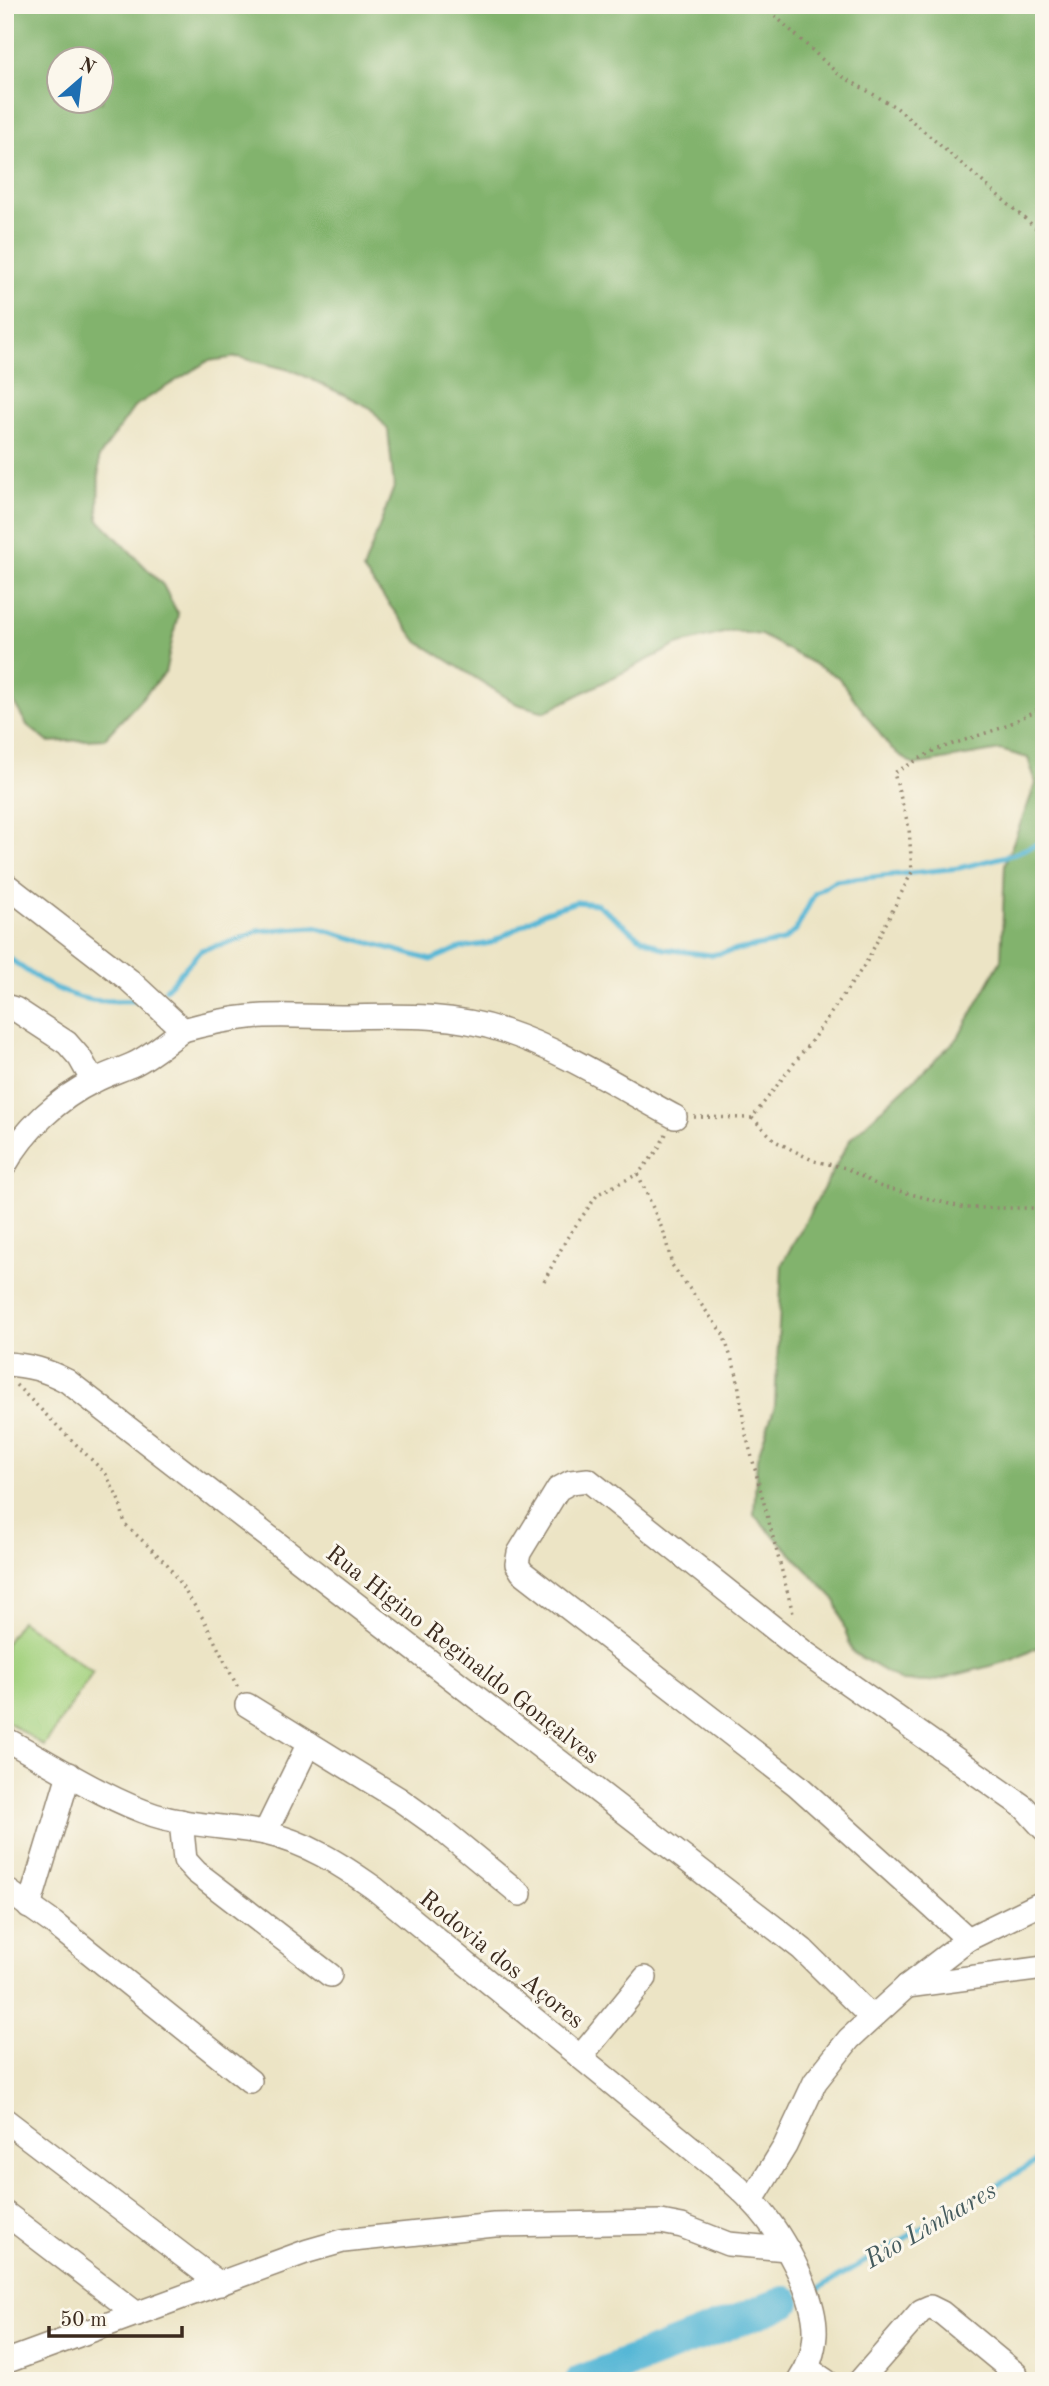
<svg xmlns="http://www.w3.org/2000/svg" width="1049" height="2386" viewBox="0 0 1049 2386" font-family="'Old Standard TT',serif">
<rect width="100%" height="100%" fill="#fbf7ec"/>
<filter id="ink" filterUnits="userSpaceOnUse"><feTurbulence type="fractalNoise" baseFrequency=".0143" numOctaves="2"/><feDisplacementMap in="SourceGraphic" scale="14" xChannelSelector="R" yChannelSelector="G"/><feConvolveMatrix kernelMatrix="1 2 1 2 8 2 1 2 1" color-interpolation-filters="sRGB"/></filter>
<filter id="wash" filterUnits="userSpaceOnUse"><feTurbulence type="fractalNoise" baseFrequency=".00686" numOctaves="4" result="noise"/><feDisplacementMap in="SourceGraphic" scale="28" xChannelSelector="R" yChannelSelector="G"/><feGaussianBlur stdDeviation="1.57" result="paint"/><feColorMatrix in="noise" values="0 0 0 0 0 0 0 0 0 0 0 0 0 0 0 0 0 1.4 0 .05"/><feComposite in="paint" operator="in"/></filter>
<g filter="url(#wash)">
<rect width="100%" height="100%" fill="#ece4c5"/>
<polygon fill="#a3d17e" stroke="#6f7e4e" stroke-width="2" points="21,1621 93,1672 44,1746 5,1720 5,1644"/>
<path fill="#82b36d" stroke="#5e6e46" stroke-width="2" fill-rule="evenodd" d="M5 5H1044V1644L1013 1660 929 1682 901 1681 852 1652 835 1599 754 1515 757 1458 775 1406 782 1264 851 1138 958 1038 1001 960 1005 864 1036 783 1028 758 1000 750 914 765 891 749 838 677 761 635 731 631 677 645 545 712 517 704 417 641 363 570 394 487 388 430 371 408 294 371 238 357 208 361 135 406 99 457 98 519 163 585 178 614 165 673 104 739 48 742 27 725 5 687ZM60 60H102V102H60Z"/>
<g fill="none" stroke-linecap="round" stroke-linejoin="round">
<g stroke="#57b7d6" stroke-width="5">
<path d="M5 955C31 975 59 995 92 1000 108 1002 125 1000 141 1001"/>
<polyline points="166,989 201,950 238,940 257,931 314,927 431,960 460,948 491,943 545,912 576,902 597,904 639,937 664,949 711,955 783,941 796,930 815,893 834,881 959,868 1011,855 1044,841"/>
<polyline points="816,2290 1044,2157"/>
</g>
<polyline stroke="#57b7d6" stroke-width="32" points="581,2381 785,2302"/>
</g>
</g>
<g filter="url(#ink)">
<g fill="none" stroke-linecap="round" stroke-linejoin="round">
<defs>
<g id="minor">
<path d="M5 884 129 980 183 1030C167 1042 152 1055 134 1064 121 1070 107 1074 94 1081 59 1098 24 1130 5 1165"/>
<polyline points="5,1006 15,1009 67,1043 80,1058 93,1081"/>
<path d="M183 1030C205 1024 227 1019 250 1017 280 1014 311 1017 341 1017 397 1016 450 1013 504 1031 564 1051 619 1087 675 1117"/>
<path d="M5 1364C29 1365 46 1370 67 1381L802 1949 871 2017"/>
<polyline points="247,1705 399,1799 441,1829 520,1894"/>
<path d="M5 1739C51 1763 105 1799 154 1815 189 1826 228 1826 265 1833 306 1842 340 1864 374 1888L723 2174C733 2183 743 2191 751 2200 779 2228 817 2295 815 2335 814 2351 808 2368 799 2381"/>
<polyline points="181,1821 185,1860 196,1872 330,1975"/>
<polyline points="265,1833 309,1743"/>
<polyline points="5,1889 53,1923 250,2081"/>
<polyline points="29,1907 69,1774"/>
<polyline points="968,1939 797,1785 522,1572 517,1564 519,1553 558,1489 571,1482 588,1480 805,1653 1024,1807 1044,1829"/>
<polyline points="907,1986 1044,1968"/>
<polyline points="580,2057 645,1978"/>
<polyline points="5,2120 220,2284"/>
<polyline points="752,2200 785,2146 815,2082 849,2039 907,1986 968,1939 1044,1902"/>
<polyline points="5,2213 137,2314"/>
<polyline points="5,2362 308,2251 343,2241 494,2225 661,2222 682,2226 728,2244 787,2249"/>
<polyline points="807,2368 826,2381"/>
<polyline points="860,2381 921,2311 930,2307 942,2313 1016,2374"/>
</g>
</defs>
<use href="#minor" stroke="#948772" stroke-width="26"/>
<g stroke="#948772" stroke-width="3.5" stroke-dasharray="2 5" stroke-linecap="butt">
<polyline points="757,5 773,14 838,74 897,108 1044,235"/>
<polyline points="694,1117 752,1118 812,1040 866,963 912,872 909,828 894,773 935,750 1004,727 1044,706"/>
<polyline points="752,1118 777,1142 814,1161 846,1168 879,1186 965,1208 1044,1208"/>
<polyline points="666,1134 657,1151 638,1174 664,1233 672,1265 723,1334 737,1375 745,1431 794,1617"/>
<polyline points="544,1281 567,1238 598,1194 638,1174"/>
<polyline points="16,1385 106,1474 120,1503 125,1524 167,1564 204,1620 238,1688"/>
</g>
<use href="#minor" stroke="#fff" stroke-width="23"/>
</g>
</g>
<g text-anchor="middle" stroke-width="6" stroke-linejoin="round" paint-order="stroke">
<g font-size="24" fill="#3b2a1e" stroke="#fbf7ec">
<text transform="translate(463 1654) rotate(38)" y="8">Rua Higino Reginaldo Gonçalves</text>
<text transform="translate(502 1959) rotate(39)" y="8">Rodovia dos Açores</text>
</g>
<g font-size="26" font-style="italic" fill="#455b5e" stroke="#fbf7ec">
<text transform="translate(930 2224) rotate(-30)" y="9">Rio Linhares</text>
</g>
</g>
<rect width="1049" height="2386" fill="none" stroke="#fbf7ec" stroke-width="28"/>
<g transform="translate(80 80) rotate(28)"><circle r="33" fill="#fbf7ec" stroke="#aea59a" stroke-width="2"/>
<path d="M0-5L12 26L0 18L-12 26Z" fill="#1f6fb2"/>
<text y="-10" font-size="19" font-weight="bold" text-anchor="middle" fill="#3b2a1e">N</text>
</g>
<path d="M49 2326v10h133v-10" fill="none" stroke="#3b2a1e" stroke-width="3.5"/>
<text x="60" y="2326" font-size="21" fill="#3b2a1e" stroke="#fbf7ec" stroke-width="5" paint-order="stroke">50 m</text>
</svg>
